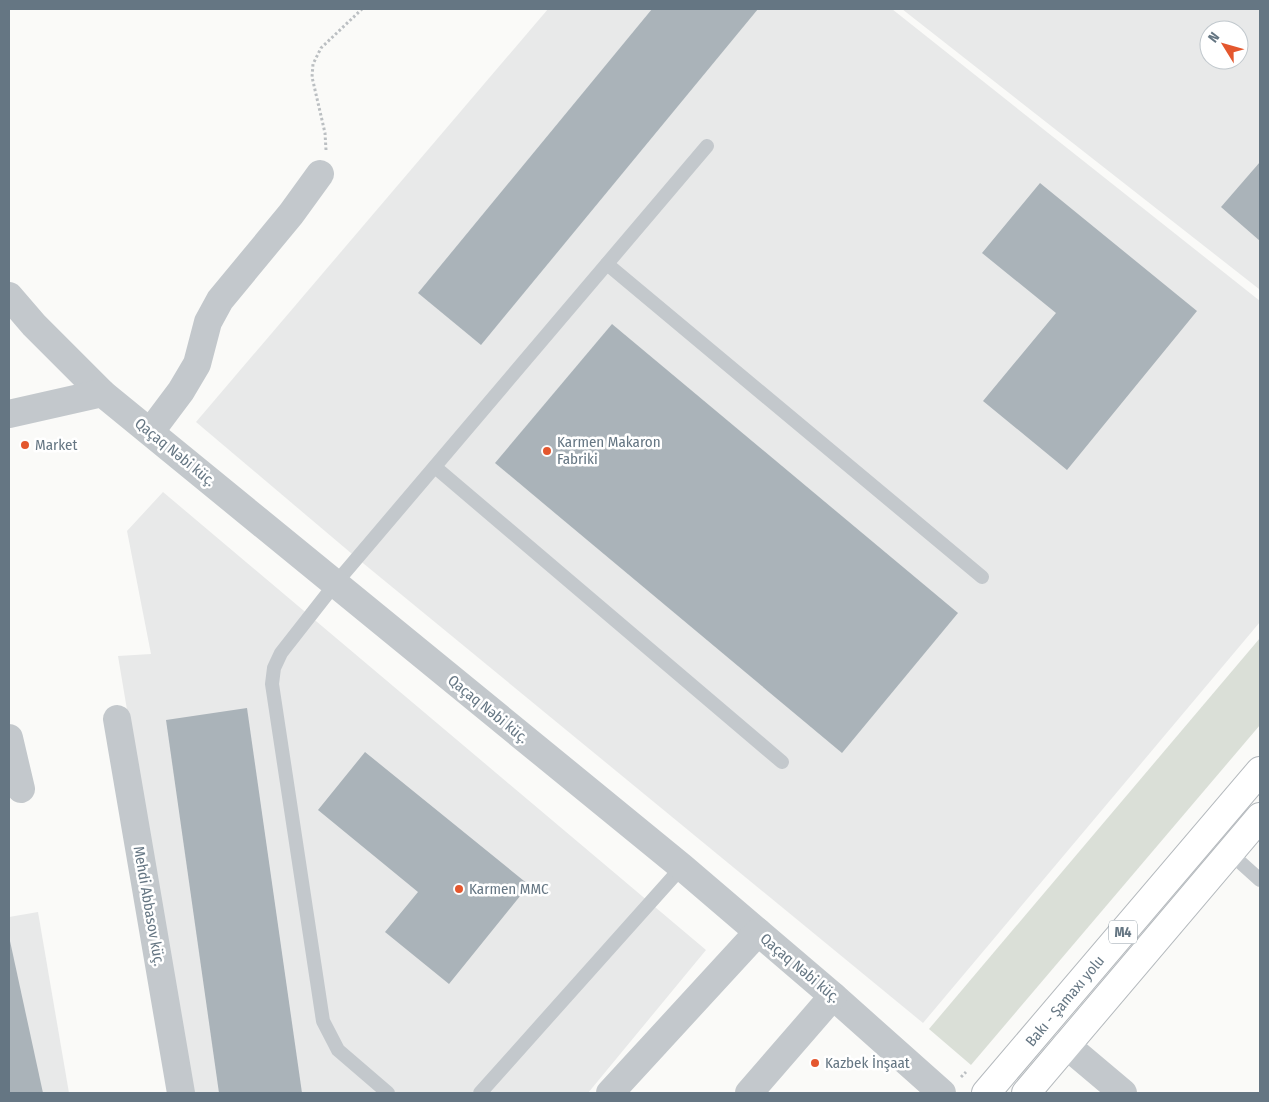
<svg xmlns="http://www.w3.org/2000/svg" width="1269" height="1102" viewBox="0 0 1269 1102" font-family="'Fira Sans Condensed',sans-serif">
<rect width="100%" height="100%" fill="#fafaf8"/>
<g fill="#e8e9e9" fill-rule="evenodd">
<polygon points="548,9 892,9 1260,301 1260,622 923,1023 358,559 196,422"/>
<path d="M902 9H1260V288L1259 289ZM1209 30H1239V60H1209Z"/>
<polygon points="163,492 706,950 588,1093 191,1093 118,656 151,654 127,531"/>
<polygon points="38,912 69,1093 9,1093 9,917"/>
</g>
<polygon fill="#dadfd7" points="1260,638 1260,725 971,1065 929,1029"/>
<g fill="#aab3b9">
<polygon points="652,9 758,9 481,345 418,293"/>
<polygon points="1260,162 1260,241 1221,207"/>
<polygon points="1040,183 1197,311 1067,470 983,401 1056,313 982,253"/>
<polygon points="612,324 958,613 842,753 495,463"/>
<polygon points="247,708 302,1093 219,1093 166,720"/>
<polygon points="365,752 529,885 449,984 385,932 418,892 318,810"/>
<polygon points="9,941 10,941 43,1093 9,1093"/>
</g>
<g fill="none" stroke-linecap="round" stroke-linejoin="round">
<defs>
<g id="highway">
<polyline points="986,1093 1260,771"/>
<polyline points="1026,1093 1260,817"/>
</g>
</defs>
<use href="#highway" stroke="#b4b9bd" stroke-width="30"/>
<g stroke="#bbbfc2" stroke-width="3" stroke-dasharray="2.5 2.5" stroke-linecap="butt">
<polyline points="326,150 325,133 312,77 313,64 321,48 362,9"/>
<polyline points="961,1077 966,1072"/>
</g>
<g stroke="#c3c8cc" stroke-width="14">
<polyline points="607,264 982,577"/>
<polyline points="435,467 782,762"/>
<polyline points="1230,853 1260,880"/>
<polyline points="388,1093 338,1050 323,1021 272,684 274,668 281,653 335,584 707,146"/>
<polyline points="480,1093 682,867"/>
</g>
<g stroke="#c3c8cc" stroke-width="28">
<polyline points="9,296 34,325 102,393"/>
<polyline points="9,414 102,393 682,867 833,996 942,1093"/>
<polyline points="151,431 181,391 197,364 208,322 220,300 291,214 320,174"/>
<polyline points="117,719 181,1093"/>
<polyline points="9,738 21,789"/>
<polyline points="1066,1045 1123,1093"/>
<polyline points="610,1093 758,932"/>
<polyline points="749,1093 833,996"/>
</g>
<use href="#highway" stroke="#fff" stroke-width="28"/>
</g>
<g fill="#e4572e" stroke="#fff" stroke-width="2">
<circle cx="25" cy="445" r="5"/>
<circle cx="547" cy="451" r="5"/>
<circle cx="459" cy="889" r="5"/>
<circle cx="815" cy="1063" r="5"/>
</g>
<g text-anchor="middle" stroke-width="5" stroke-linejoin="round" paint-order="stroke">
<rect fill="#fff" stroke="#939fa8" stroke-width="1" x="1109" y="920.5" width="28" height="23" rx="4"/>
<g font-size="14" font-weight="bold" fill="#657683">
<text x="1123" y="937">M4</text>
</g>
<g font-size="15" fill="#657683" stroke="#fff" text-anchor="start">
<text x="557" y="447">Karmen Makaron<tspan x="557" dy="17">Fabriki</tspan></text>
<text x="35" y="450">Market</text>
<text x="469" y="894">Karmen MMC</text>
<text x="825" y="1068">Kazbek İnşaat</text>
</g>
<g font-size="15" fill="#657683" stroke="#fff">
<text transform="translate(175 452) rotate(39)" y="5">Qaçaq Nəbi küç.</text>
<text transform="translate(488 709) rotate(39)" y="5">Qaçaq Nəbi küç.</text>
<text transform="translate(149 906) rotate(80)" y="5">Mehdi Abbasov küç.</text>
<text transform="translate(800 968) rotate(40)" y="5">Qaçaq Nəbi küç.</text>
<text transform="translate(1065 1001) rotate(-50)" y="5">Bakı - Şamaxı yolu</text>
</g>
</g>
<rect width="1269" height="1102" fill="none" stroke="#657683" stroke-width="20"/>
<g transform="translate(1224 45) rotate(307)"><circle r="24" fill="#ffffff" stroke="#c1c8cd"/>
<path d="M0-4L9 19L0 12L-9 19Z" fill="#e4572e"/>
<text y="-8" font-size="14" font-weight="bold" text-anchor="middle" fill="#657683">N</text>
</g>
</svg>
